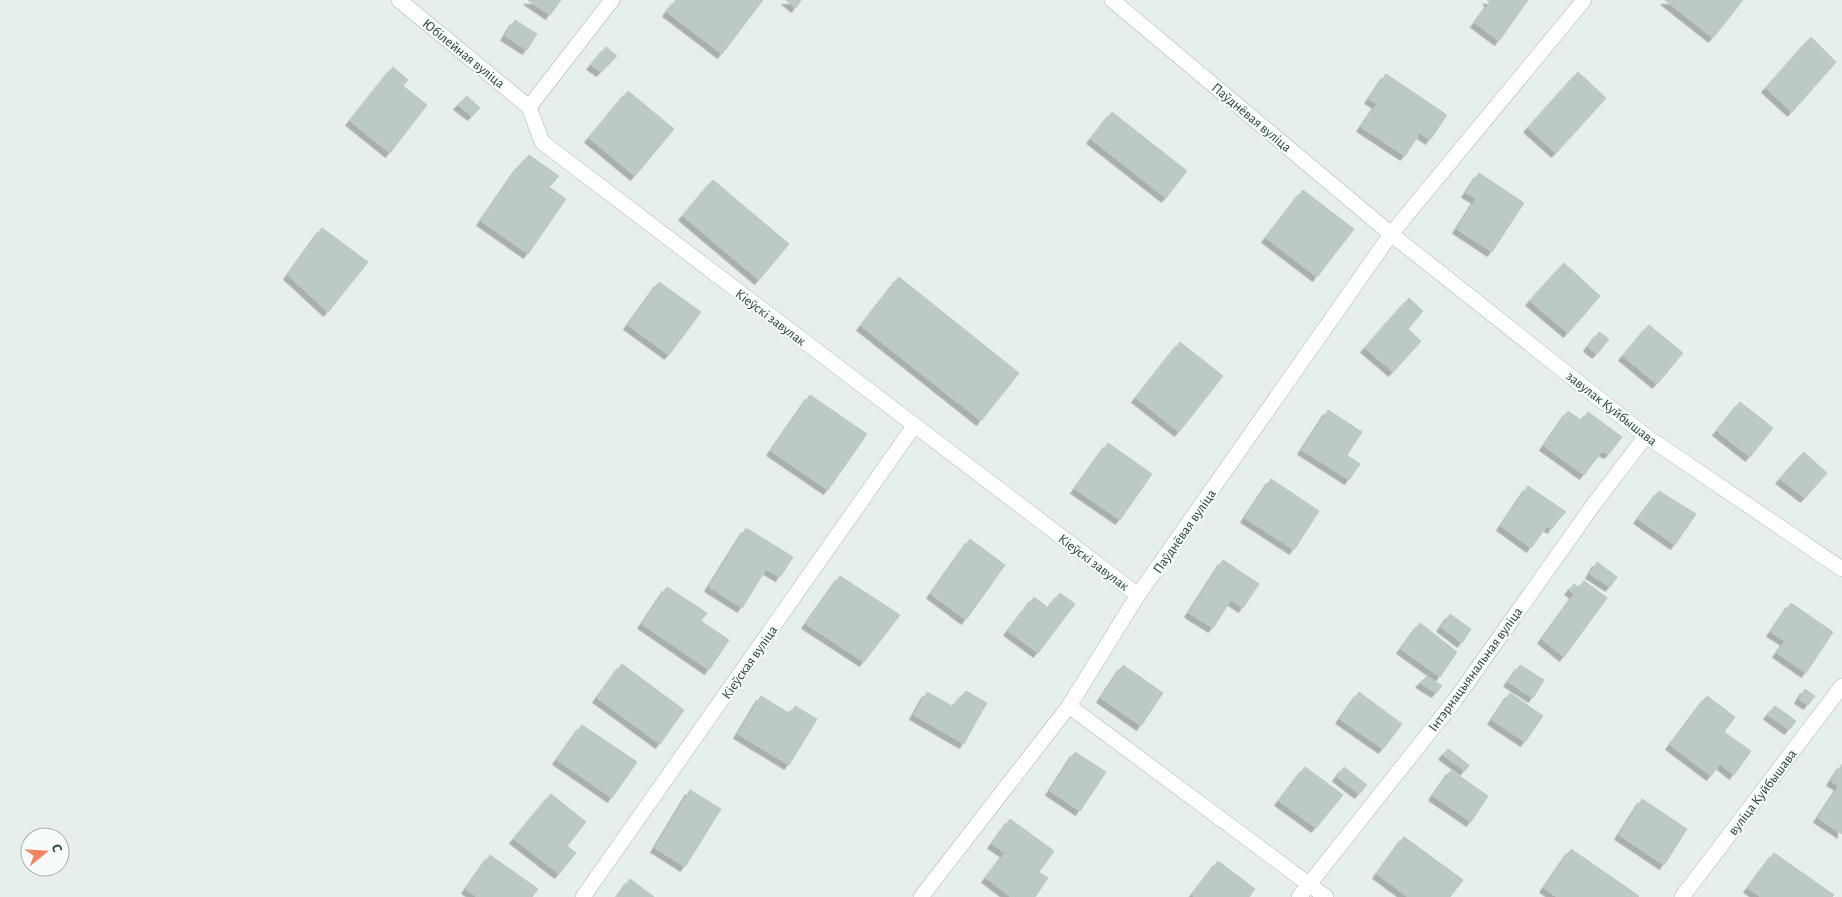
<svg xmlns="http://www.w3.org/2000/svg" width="1842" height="897" viewBox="0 0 1842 897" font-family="'Alegreya Sans',sans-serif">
<defs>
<filter id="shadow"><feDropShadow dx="-4.5" dy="4.5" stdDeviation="0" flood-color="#0004"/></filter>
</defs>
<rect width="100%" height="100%" fill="#e6efeb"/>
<g fill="#bbcac4" stroke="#b8c9c2" filter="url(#shadow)">
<polygon points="528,0 561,0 550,15"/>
<polygon points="676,0 763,0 722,54 667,12"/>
<polygon points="786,0 801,0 796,8"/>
<polygon points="1487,0 1528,0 1499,41 1475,23 1490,2"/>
<polygon points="1665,0 1743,0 1713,38"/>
<polygon points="515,20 537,34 527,50 505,36"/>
<polygon points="1811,37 1836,62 1792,112 1766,88"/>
<polygon points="606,47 617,56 601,72 591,65"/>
<polygon points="393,67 408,80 403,86 427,105 390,153 350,121"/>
<polygon points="1578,72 1606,98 1556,153 1528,128"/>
<polygon points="1386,74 1447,115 1430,140 1420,133 1405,156 1361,127 1377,104 1369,99"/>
<polygon points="628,91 674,129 635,176 589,138"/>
<polygon points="467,96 480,108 472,116 458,105"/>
<polygon points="1112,112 1187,171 1166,198 1091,139"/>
<polygon points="529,155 559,176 549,187 519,166"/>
<polygon points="519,166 566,199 528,254 481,221"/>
<polygon points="1479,173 1524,203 1492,252 1457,229 1476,199 1466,193"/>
<polygon points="713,180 789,244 759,280 683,216"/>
<polygon points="1303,190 1354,229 1317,277 1266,238"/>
<polygon points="322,228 368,262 328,312 288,275"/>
<polygon points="1564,263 1600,296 1568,333 1530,301"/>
<polygon points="899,277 1019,373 981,421 861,326"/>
<polygon points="659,282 701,312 669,355 628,325"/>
<polygon points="1409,298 1423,311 1408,329 1393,316"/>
<polygon points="1393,316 1421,341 1393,372 1365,348"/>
<polygon points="1649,325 1683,353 1657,384 1623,356"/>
<polygon points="1599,332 1609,339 1597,354 1588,347"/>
<polygon points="1180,342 1223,376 1179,432 1136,398"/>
<polygon points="810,395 867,434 828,490 771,451"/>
<polygon points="1740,402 1773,428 1750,457 1717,431"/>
<polygon points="1328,410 1362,432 1347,455 1360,464 1349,480 1302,450"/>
<polygon points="1568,411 1582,421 1588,412 1622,437 1609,454 1602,451 1584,475 1544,446"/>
<polygon points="1108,443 1152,474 1120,520 1075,489"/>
<polygon points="1804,452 1827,473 1805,498 1780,479"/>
<polygon points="1271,479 1319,511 1294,550 1245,518"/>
<polygon points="1528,486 1566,512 1558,520 1522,495"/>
<polygon points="1659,491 1696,514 1675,545 1638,519"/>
<polygon points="1522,495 1558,520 1552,529 1547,526 1531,548 1501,526"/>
<polygon points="746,528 793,557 780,577 766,569 742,608 709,587"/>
<polygon points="970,539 1005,565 966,620 931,594"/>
<polygon points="1223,560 1259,584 1243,608 1231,600 1213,628 1189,613"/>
<polygon points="1597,562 1617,577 1610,587 1590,574"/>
<polygon points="840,576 900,615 864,662 806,624"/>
<polygon points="1584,581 1607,598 1564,657 1542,639"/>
<polygon points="1584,581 1607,598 1599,608 1577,591"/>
<polygon points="1574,584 1579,588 1574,594 1569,590"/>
<polygon points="667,587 707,613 701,621 729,640 709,670 642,624"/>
<polygon points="1060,593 1075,604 1038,653 1008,631 1034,597 1048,608"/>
<polygon points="1791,603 1833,632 1806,673 1777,653 1785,641 1771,632"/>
<polygon points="1450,614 1471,629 1462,643 1441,627"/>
<polygon points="1420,623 1457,652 1440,677 1401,649"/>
<polygon points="622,664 684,710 660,744 597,698"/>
<polygon points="1123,665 1163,693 1141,726 1101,698"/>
<polygon points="1520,665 1544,680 1533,698 1508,682"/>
<polygon points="1427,676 1442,686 1436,693 1420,683"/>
<polygon points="1805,689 1815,696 1808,705 1799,699"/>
<polygon points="966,691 987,703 977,720 953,706"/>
<polygon points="927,692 977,720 964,744 914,715"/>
<polygon points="1359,692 1402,724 1383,749 1340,719"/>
<polygon points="1510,693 1543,716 1525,742 1492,720"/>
<polygon points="761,696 790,714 795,706 817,719 789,765 738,734"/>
<polygon points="1707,696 1735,717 1724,732 1751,751 1734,775 1720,764 1711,776 1670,745"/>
<polygon points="1775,706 1796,721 1789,730 1768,715"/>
<polygon points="582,725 637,762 612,798 557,760"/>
<polygon points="1448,749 1469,765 1465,771 1443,755"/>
<polygon points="1075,752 1106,772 1080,811 1050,791"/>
<polygon points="1842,764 1842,834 1818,818 1839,786 1831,781"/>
<polygon points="1305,767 1343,795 1316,828 1279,801"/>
<polygon points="1344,767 1367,785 1359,794 1337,777"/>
<polygon points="1451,770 1488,796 1471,822 1433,796"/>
<polygon points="690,790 721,809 685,867 655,848"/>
<polygon points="551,794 586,822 567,846 576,853 559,874 514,839"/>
<polygon points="1642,799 1687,829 1664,865 1619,835"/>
<polygon points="1010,819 1054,851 1039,872 1048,878 1035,897 1011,897 986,878 1005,853 992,844"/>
<polygon points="1404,837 1463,880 1450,897 1408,897 1377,874"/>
<polygon points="1404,837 1463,880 1456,889 1397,847"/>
<polygon points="1571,849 1639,896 1638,897 1557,897 1544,888"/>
<polygon points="1774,853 1834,895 1832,897 1761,897 1748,888"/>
<polygon points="490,855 538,889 532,897 477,897 466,889"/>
<polygon points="1218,861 1255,889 1249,897 1195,897 1192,895"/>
<polygon points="630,879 654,897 617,897"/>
</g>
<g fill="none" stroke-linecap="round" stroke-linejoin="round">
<defs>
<g id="minor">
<polyline points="399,0 529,107"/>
<polyline points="612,0 529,107 542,142 1138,595"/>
<polyline points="1112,0 1391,234 1646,436 1842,569"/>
<polyline points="1069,706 1326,897"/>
<polyline points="583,897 914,426"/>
<polyline points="921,897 1069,706 1138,595 1391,234 1584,0"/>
<polyline points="1299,897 1455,700 1594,504 1646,436"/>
<polyline points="1682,897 1842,686"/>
</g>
</defs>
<use href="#minor" stroke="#a8b8b2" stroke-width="16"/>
<use href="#minor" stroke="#fff" stroke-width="15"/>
</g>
<g text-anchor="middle" stroke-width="4.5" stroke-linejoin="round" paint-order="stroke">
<g font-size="14" fill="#24423a" stroke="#f7fbf9">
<text transform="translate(464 53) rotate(39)" y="5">Юбілейная вуліца</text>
<text transform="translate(1252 117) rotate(40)" y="5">Паўднёвая вуліца</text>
<text transform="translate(771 317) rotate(37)" y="5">Кіеўскі завулак</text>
<text transform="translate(1612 408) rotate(38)" y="5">завулак Куйбышава</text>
<text transform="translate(1184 531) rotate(-55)" y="5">Паўднёвая вуліца</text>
<text transform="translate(1094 562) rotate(37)" y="5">Кіеўскі завулак</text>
<text transform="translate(749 662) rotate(-55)" y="5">Кіеўская вуліца</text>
<text transform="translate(1475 669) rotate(-54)" y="5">Інтэрнацыянальная вуліца</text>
<text transform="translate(1762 792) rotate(-53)" y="5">вуліца Куйбышава</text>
</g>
</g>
<g transform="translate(45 852) rotate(72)"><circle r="24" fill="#f7fbf9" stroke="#a3b1ad"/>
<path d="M0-4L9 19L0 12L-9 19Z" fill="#f4845f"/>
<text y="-8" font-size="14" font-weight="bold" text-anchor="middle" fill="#24423a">С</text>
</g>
</svg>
